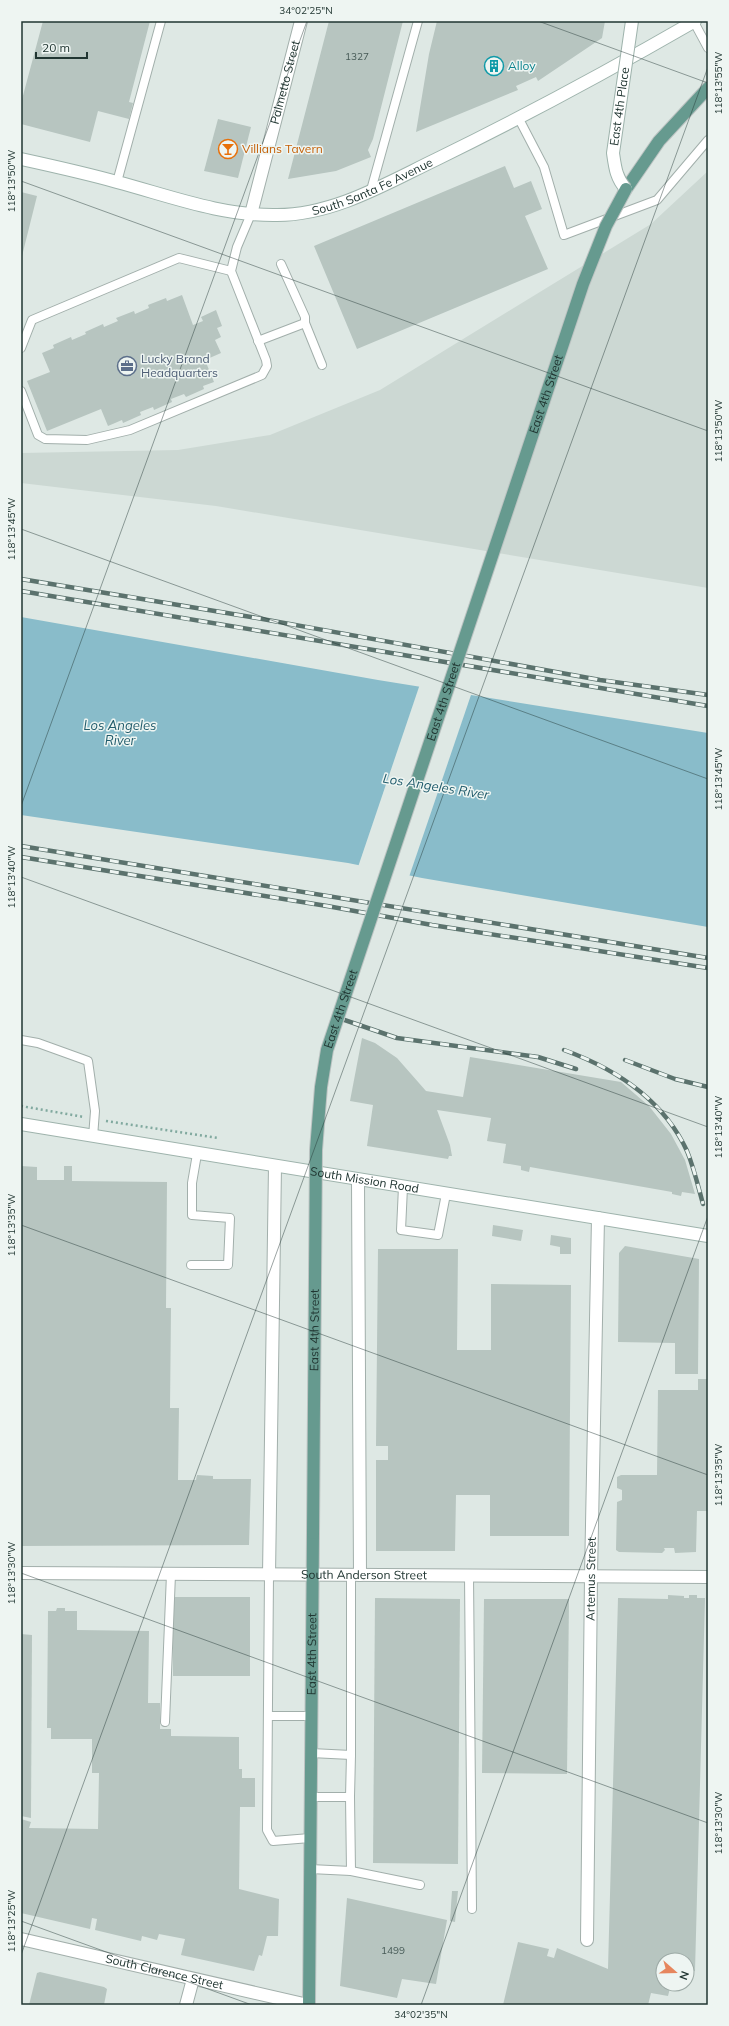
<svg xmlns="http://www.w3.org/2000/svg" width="729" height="2026" viewBox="0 0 729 2026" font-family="Mulish,sans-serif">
<rect width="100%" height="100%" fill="#dee8e4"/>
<polygon fill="#ccd8d3" points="708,171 708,588 216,506 21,483 21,453 178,450 270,435 380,390 651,224"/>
<polygon fill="#89bcca" points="21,617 378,680 708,733 708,927 422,878 348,863 21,815"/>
<polygon fill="#dee8e4" points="420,684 472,692 409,877 358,867"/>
<g fill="#b7c5c0">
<polygon points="43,21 150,21 129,102 133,103 129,119 98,111 90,142 21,124 21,103"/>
<polygon points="329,21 403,21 373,139 368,150 371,157 336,171 288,179"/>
<polygon points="437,21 605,21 602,38 538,81 536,77 516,86 518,90 416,132 429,54"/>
<polygon points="218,119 251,127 238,178 204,171"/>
<polygon points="505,166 514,188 531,181 542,209 525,216 548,269 357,349 314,246"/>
<polygon points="21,192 37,196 22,256 21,256"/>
<polygon points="182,295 193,325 203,321 201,317 216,310 222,326 217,328 221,337 215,340 221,353 205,360 214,382 203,386 204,389 186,397 184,394 171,399 172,402 154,410 153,407 140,412 141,415 123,423 122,420 108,426 101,409 47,431 27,381 50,372 42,353 54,348 53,345 71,337 72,340 86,334 85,332 103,324 104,327 118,321 116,318 134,311 135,314 149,308 148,305 166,298 167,301"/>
<polygon points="362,1038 375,1043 397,1058 426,1091 463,1097 470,1057 621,1082 649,1106 671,1134 685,1160 695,1194 682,1192 681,1196 672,1194 672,1192 530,1167 529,1172 521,1170 521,1166 503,1163 506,1144 487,1141 491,1118 437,1110 450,1145 452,1156 449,1156 448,1159 367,1146 373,1105 350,1101"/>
<polygon points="21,1166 37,1167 37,1180 64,1180 64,1166 72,1166 72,1181 167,1182 166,1308 171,1308 170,1408 179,1408 178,1480 196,1480 197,1475 213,1476 213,1479 251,1479 249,1545 21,1546"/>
<polygon points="493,1225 523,1230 521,1241 492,1236"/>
<polygon points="551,1235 571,1238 571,1254 560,1254 560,1247 550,1245"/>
<polygon points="625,1246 699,1259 698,1374 675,1374 675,1343 618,1342 619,1253"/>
<polygon points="378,1249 458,1249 457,1350 491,1350 491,1284 571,1285 569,1536 490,1536 490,1495 456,1495 455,1551 376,1551 376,1460 388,1460 388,1446 376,1446"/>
<polygon points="698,1379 708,1379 708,1511 697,1511 696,1552 675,1553 674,1548 664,1548 665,1550 662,1553 619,1552 616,1550 617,1502 622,1500 622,1490 617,1488 617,1477 621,1475 657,1475 658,1390 698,1390"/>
<polygon points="668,1595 684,1596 684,1598 689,1598 689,1595 697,1595 697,1598 705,1598 695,1971 687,1971 687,1960 663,1960 663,1984 671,1984 668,1996 651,1993 648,2005 503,2005 518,1942 549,1949 547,1956 554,1958 557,1948 608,1969 618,1598 668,1599"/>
<rect x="173" y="1597" width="77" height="79"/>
<polygon points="375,1598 460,1599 458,1864 373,1863"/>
<polygon points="484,1599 569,1599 567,1774 482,1773"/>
<polygon points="57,1608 65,1608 65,1611 77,1611 77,1630 149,1631 148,1703 160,1703 160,1729 171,1729 171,1736 239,1737 239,1769 242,1769 242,1778 255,1778 255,1807 240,1807 239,1889 279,1899 278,1936 267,1936 262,1956 259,1955 254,1971 181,1955 185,1939 159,1934 157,1940 142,1936 141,1941 95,1930 97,1919 92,1918 90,1929 21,1913 21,1819 31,1822 29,1828 98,1829 99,1773 92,1773 92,1739 51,1739 51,1728 47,1728 48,1611 56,1611"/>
<polygon points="21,1634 32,1635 31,1818 21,1816"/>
<polygon points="452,1891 458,1891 455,1922 450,1921"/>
<polygon points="347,1898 447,1920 436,1984 402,1979 397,1998 340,1986"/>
<polygon points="40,1972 104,1987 107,1989 104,2005 29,2005 37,1973"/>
</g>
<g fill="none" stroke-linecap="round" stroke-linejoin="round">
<defs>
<g id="lane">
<polyline points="694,22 708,48"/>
<polyline points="519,119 544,167 564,235 657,200 708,140"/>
<polyline points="117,182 161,21"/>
<polyline points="371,190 418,21"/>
<polyline points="305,323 322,365"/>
<polyline points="258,341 305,323 305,317 281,264"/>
<polyline points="21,348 32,320 179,258 231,271"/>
<polyline points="21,391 38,435 45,439 87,440 130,430 262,375 267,366 266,360 231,271 237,247 251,214"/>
<polyline points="21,1040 38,1043 88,1061 95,1111 93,1137"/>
<polyline points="403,1187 401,1230 438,1235 446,1194"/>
<polyline points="191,1265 228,1265 230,1218 192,1215 192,1183 197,1154"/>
<polyline points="269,1575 267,1830 273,1841 310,1838"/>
<polyline points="469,1575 472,1909"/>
<polyline points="268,1716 311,1716"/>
<polyline points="165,1722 171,1574"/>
<polyline points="311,1753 351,1755 351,1575"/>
<polyline points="311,1797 350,1797 351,1755"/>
<polyline points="350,1797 351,1871"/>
<polyline points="310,1869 351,1871 420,1885"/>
</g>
<g id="street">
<path id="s1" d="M251 214 301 21"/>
<polyline points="358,1180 360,1575"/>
<path id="s2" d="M21 1573 708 1577"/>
<polyline points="269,1575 275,1166"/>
<path id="s3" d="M21 1939 308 2005"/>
<path id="s4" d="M587 1940 591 1576 598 1218"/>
<polyline points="186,2005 193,1979"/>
</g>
<g id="secondary">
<path id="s5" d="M21 159C53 166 85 173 117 182 170 196 221 216 277 215 334 215 387 183 437 159 525 116 610 70 695 21"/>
<path id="s6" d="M21 1124 708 1236"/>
</g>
<g id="primary">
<polyline points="626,189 659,141 708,88"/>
<path id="s7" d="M309 2005 313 1533"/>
</g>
</defs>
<use href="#lane" stroke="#a2afab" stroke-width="10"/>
<use href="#street" stroke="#a2afab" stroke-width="14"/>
<use href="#secondary" stroke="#9eb3ac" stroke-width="14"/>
<use href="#primary" stroke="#bcc3c2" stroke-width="14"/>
<g stroke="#81a99f" stroke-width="2.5" stroke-dasharray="2 3" stroke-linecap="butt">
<polyline points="21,1106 84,1117"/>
<polyline points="106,1121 218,1138"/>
</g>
<use href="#lane" stroke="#fff" stroke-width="8"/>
<use href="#street" stroke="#fff" stroke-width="12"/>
<use href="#secondary" stroke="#fff" stroke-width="12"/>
<use href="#primary" stroke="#669a8f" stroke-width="12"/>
<defs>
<g id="rail">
<polyline points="21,579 251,617 600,680 708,695"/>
<polyline points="21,591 708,706"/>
<polyline points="21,846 708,958"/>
<polyline points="21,857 327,906 432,925 708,968"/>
<polyline points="336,1017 397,1038 538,1057 576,1069"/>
<path d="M564 1050C616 1069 663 1099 687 1151 694 1168 698 1186 703 1204"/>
<polyline points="625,1060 675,1079 708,1087"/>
</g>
</defs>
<use href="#rail" stroke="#5b726d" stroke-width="4.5"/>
<use href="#rail" stroke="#eef5f2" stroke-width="3" stroke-dasharray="9" stroke-linecap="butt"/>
<defs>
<g id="secondary-bridge">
<path id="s8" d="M626 189C616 178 615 167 613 153L632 21"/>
</g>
<g id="primary-bridge">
<path id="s9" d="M313 1533 316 1150 321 1087 327 1050 583 284 606 226 626 189"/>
</g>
</defs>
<use href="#secondary-bridge" stroke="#9eb3ac" stroke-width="14" stroke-linecap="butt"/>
<use href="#primary-bridge" stroke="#bcc3c2" stroke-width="14" stroke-linecap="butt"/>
<use href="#secondary-bridge" stroke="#fff" stroke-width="12"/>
<use href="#primary-bridge" stroke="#669a8f" stroke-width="12"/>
</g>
<path fill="none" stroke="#213632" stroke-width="1" stroke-opacity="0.45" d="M538 21 708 83M21 181 708 431M21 529 708 779M21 806 307 21M21 877 708 1127M21 1225 708 1475M21 1573 708 1823M21 1921 252 2005M21 1955 708 67M421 2005 708 1216"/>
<defs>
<symbol id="building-ring" viewBox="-11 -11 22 22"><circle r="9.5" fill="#eef5f2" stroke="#0f9aa8" stroke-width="1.5"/><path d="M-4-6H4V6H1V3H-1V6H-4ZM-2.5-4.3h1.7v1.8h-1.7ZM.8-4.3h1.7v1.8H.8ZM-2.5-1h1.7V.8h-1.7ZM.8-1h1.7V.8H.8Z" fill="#0f9aa8"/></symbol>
<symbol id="bar-ring" viewBox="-11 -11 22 22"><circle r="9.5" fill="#eef5f2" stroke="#e8710a" stroke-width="1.5"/><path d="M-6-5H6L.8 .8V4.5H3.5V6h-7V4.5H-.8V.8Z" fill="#e8710a"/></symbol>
<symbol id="office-ring" viewBox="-11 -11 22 22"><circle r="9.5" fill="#eef5f2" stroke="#5c6f8a" stroke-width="1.5"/><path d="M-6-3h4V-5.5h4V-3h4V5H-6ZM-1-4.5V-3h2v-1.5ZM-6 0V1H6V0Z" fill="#5c6f8a"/></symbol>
</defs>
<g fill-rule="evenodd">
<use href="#building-ring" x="483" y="55" width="22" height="22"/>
<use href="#bar-ring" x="217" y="138" width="22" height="22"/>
<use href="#office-ring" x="116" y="355" width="22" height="22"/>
</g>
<g text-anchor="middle" stroke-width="3" stroke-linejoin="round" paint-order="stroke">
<g font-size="10" fill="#465a56">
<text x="357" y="60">1327</text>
<text x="393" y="1954">1499</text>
</g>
<g font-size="12" fill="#0d838f" stroke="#eef5f2" text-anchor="start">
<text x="508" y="70">Alloy</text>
</g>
<g font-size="12" fill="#213632" stroke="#eef5f2">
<text dy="4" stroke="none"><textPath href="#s1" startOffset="136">Palmetto Street</textPath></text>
<text dy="4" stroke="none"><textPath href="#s8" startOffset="86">East 4th Place</textPath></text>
<text dy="4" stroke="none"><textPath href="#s5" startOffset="363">South Santa Fe Avenue</textPath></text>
<text dy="4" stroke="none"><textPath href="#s9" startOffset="1175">East 4th Street</textPath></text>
<text dy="4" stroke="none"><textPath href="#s9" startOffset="851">East 4th Street</textPath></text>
<text dy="4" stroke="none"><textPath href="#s9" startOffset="527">East 4th Street</textPath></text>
<text dy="4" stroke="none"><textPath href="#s6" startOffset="348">South Mission Road</textPath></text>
<text dy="4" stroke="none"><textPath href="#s9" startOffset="203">East 4th Street</textPath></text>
<text dy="4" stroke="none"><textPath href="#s2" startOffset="343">South Anderson Street</textPath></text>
<text dy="4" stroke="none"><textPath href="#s4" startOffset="361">Artemus Street</textPath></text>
<text dy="4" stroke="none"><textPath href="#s7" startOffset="351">East 4th Street</textPath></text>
<text dy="4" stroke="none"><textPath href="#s3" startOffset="147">South Clarence Street</textPath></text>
</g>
<g font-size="12" fill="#c56008" stroke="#eef5f2" text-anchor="start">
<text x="242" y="153">Villians Tavern</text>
</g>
<g font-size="12" fill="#4e5e75" stroke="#eef5f2" text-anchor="start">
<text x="141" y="363">Lucky Brand<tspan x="141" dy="14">Headquarters</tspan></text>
</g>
<g font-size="13" font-style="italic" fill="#215c6c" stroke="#eef5f2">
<text x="120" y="730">Los Angeles<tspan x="120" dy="15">River</tspan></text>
<text transform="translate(436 786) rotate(9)" y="5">Los Angeles River</text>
</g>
</g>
<rect width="729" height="2026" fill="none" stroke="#eef5f2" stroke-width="44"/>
<g transform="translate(675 1972) rotate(110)"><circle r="19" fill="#eef5f2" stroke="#9ca9a5"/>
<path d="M0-3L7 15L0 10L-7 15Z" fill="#e6865e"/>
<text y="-6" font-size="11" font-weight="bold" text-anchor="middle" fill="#213632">N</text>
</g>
<path d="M36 52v6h51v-6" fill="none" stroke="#213632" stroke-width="2"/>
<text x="42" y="52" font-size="12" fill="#213632" stroke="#eef5f2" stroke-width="3" paint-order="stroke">20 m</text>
<rect x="22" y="22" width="685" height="1982" fill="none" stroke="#213632" stroke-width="1.5"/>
<g font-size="10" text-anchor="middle" fill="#213632">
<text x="306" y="14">34°02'25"N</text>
<text transform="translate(718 83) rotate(-90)" y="4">118°13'55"W</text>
<text transform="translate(11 181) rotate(-90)" y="4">118°13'50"W</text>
<text transform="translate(718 431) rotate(-90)" y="4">118°13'50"W</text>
<text transform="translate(11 529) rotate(-90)" y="4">118°13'45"W</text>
<text transform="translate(718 779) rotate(-90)" y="4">118°13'45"W</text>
<text transform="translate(11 877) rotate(-90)" y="4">118°13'40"W</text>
<text transform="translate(718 1127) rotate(-90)" y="4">118°13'40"W</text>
<text transform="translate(11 1225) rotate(-90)" y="4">118°13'35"W</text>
<text transform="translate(718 1475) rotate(-90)" y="4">118°13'35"W</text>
<text transform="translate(11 1573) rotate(-90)" y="4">118°13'30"W</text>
<text transform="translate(718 1823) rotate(-90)" y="4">118°13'30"W</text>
<text transform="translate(11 1921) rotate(-90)" y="4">118°13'25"W</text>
<text x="421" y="2018">34°02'35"N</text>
</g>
</svg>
